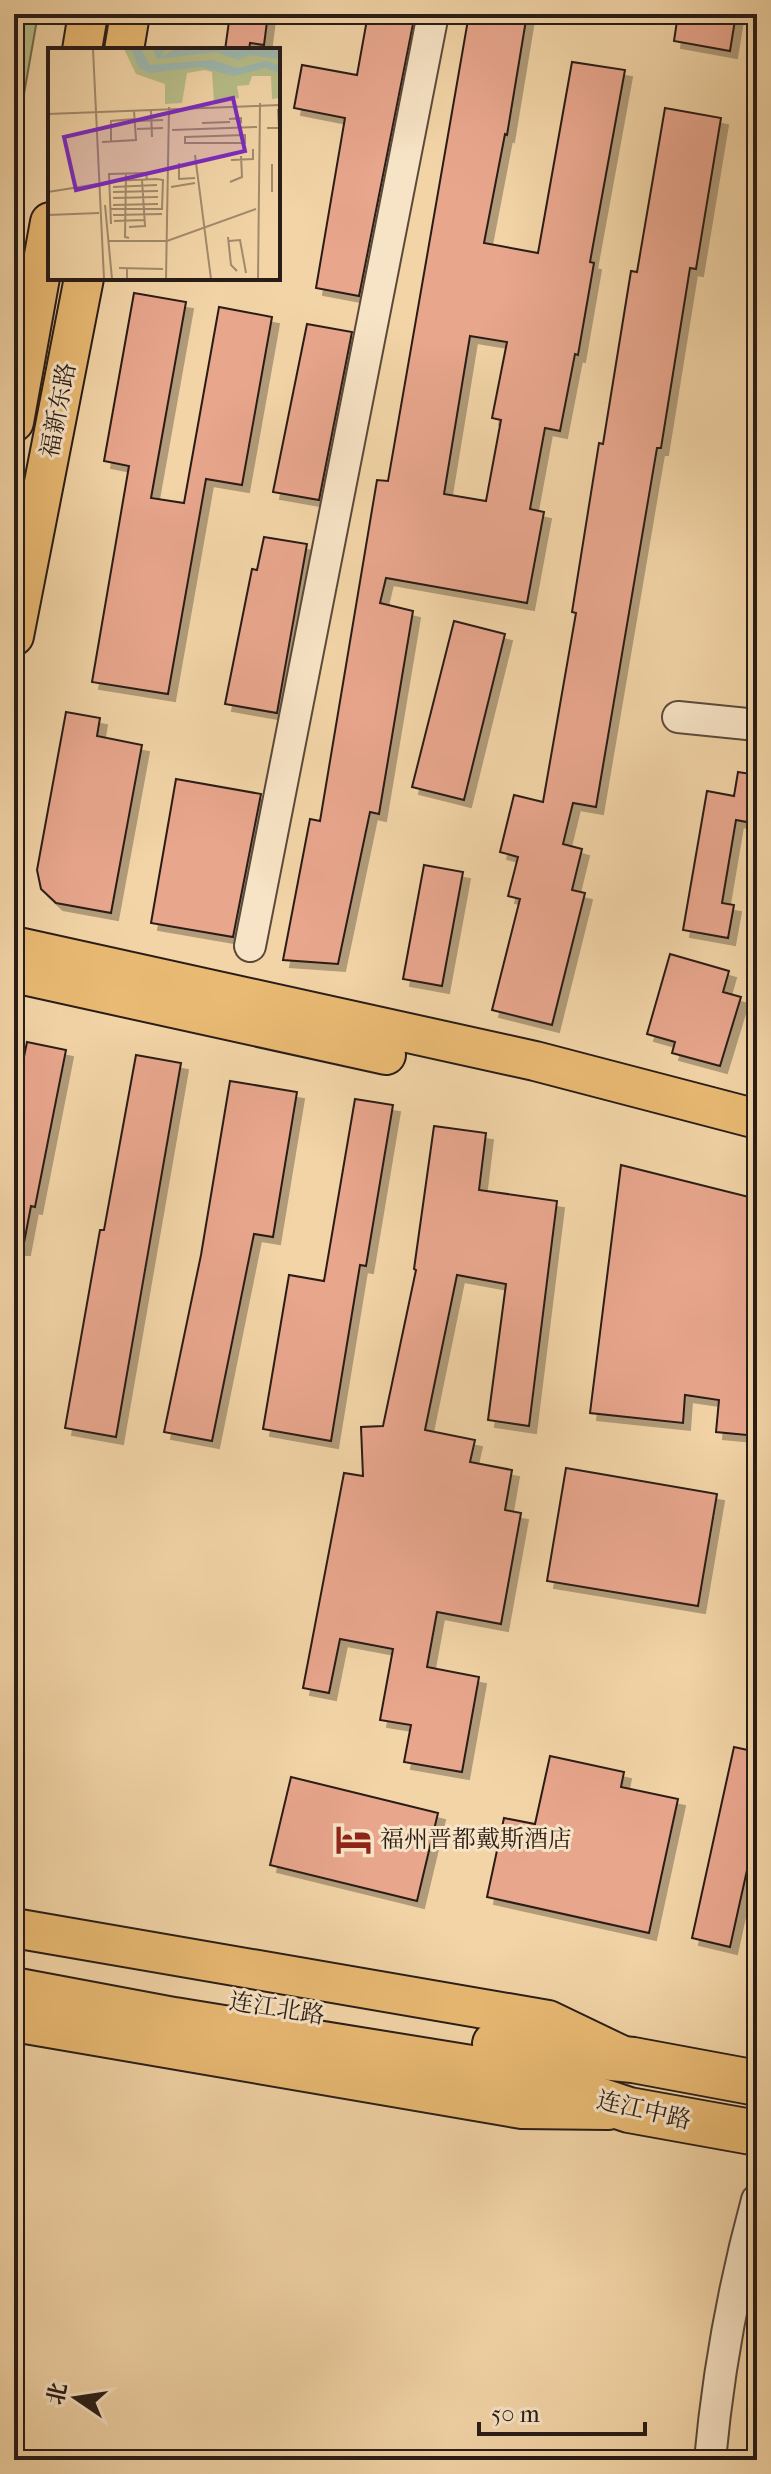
<svg xmlns="http://www.w3.org/2000/svg" width="771" height="2474" viewBox="0 0 771 2474" font-family="'IM FELL French Canon','Noto Serif SC',serif">
<defs>
<filter id="shadow"><feDropShadow dx="7" dy="7" stdDeviation="0" flood-color="#0004"/></filter>
</defs>
<rect width="100%" height="100%" fill="#f2d4a6"/>
<filter id="stains"><feTurbulence type="fractalNoise" baseFrequency=".0025" numOctaves="4"/><feColorMatrix values="0 0 0 0 .2 0 0 0 0 .09 0 0 0 0 .02 0 0 0 .5 -.17"/></filter>
<radialGradient id="worn" r=".72"><stop offset=".6" stop-color="#630" stop-opacity="0"/><stop offset="1" stop-color="#630" stop-opacity=".3"/></radialGradient>
<polygon fill="#b7bd89" stroke="#706c50" stroke-width="2" points="14,14 38,14 14,151"/>
<g fill="#e8a68d" stroke="#291c17" stroke-width="2" fill-rule="evenodd" filter="url(#shadow)">
<polygon points="230,14 268,14 264,45 250,43 249,50 225,50"/>
<polygon points="368,14 415,14 359,296 316,288 345,118 294,108 302,65 357,75"/>
<path d="M469 14H527L507 135 505 134 484 243 538 253 572 62 625 70 590 262 594 263 578 355 575 354 560 431 545 428 530 509 544 512 527 603 386 578 380 603 413 611 379 814 370 812 338 964 283 960 310 819 320 821 377 480 388 481ZM470 336 507 342 492 418 501 420 486 501 444 494Z"/>
<polygon points="678,14 736,14 730,51 674,41"/>
<polygon points="665,108 721,118 696,269 690,268 661,448 657,448 596,807 573,803 563,844 582,849 572,890 585,893 552,1025 492,1010 520,899 508,896 518,857 500,852 514,795 543,802 576,613 572,612 599,443 603,444 631,271 637,272"/>
<polygon points="134,293 186,302 151,498 184,503 219,307 272,317 242,485 206,479 168,694 92,682 129,466 104,461"/>
<polygon points="307,324 352,332 319,500 273,492"/>
<polygon points="264,537 307,544 277,713 225,704 252,569 257,570"/>
<polygon points="454,621 505,634 464,800 412,787"/>
<polygon points="66,712 100,718 97,736 142,745 111,913 56,903 41,889 37,870"/>
<polygon points="738,772 757,775 757,796 752,823 736,820 722,903 734,905 728,938 683,930 707,791 734,796"/>
<polygon points="176,779 261,794 233,937 151,923"/>
<polygon points="424,865 463,872 442,986 403,979"/>
<polygon points="670,954 729,971 723,992 741,997 720,1066 672,1053 675,1042 647,1034"/>
<polygon points="27,1042 66,1050 35,1207 31,1206 23,1248 14,1248 14,1105"/>
<polygon points="136,1055 181,1063 116,1437 65,1428 100,1230 104,1230"/>
<polygon points="230,1081 297,1092 273,1237 254,1234 212,1441 164,1432 201,1255"/>
<polygon points="355,1099 393,1105 366,1266 360,1265 331,1441 263,1429 289,1275 324,1281"/>
<polygon points="434,1126 486,1133 479,1190 557,1201 529,1426 488,1420 506,1284 457,1275 425,1430 475,1440 470,1462 512,1470 505,1510 521,1513 501,1624 437,1612 427,1667 479,1677 462,1772 404,1762 411,1725 380,1720 393,1649 340,1639 329,1693 303,1688 344,1473 363,1476 361,1427 383,1426 416,1270 414,1269"/>
<polygon points="621,1165 757,1199 757,1316 753,1315 747,1367 757,1368 757,1436 716,1432 719,1400 685,1395 683,1423 590,1413"/>
<polygon points="566,1468 717,1494 698,1606 547,1581"/>
<polygon points="734,1747 757,1752 757,1825 730,1947 692,1938"/>
<polygon points="550,1756 624,1772 621,1787 678,1799 649,1933 487,1897 504,1818 535,1824"/>
<polygon points="291,1777 438,1813 417,1901 270,1865"/>
</g>
<g fill="none" stroke-linecap="round" stroke-linejoin="round">
<defs>
<g id="minor">
<polyline points="678,717 757,725"/>
<polyline points="250,946 433,14"/>
<path d="M710 2460C718 2373 734 2284 757 2200"/>
</g>
<g id="major">
<polyline points="82,50 88,14"/>
<polyline points="124,50 130,14"/>
<polyline points="14,422 50,222"/>
<polyline points="14,636 84,278"/>
<polyline points="14,946 535,1061 757,1119"/>
<polyline points="14,973 386,1055"/>
<polyline points="14,1928 548,2020 619,2054"/>
<polyline points="14,2022 522,2109 608,2110"/>
</g>
<g id="highway">
<polyline points="14,1990 174,2020 533,2078 629,2110 757,2133"/>
<polyline points="495,2044 540,2051 633,2060 757,2083"/>
</g>
</defs>
<use href="#minor" stroke="#5b4a3b" stroke-width="34"/>
<use href="#major" stroke="#291c17" stroke-width="42"/>
<use href="#highway" stroke="#291c17" stroke-width="48"/>
<use href="#minor" stroke="#f7e3c5" stroke-width="30"/>
<use href="#major" stroke="#e9ba73" stroke-width="38"/>
<use href="#highway" stroke="#e9ba73" stroke-width="44"/>
</g>
<defs>
<symbol id="hotel-bare" viewBox="-9 -9 18 18"><path d="M-6-4.5h1.5V1H6V5H4.5V3h-9V5H-6ZM-4 0a1.8 1.8 0 1 1 3.6 0ZM.5 0V-2.5h3Q6-2.5 6 0Z" fill="#8f2418" stroke="#f7e3c5" stroke-width="2.5" paint-order="stroke"/></symbol>
</defs>
<g fill-rule="evenodd">
<use href="#hotel-bare" x="328" y="1814" width="51" height="51"/>
</g>
<g text-anchor="middle" stroke-width="6" stroke-linejoin="round" paint-order="stroke">
<g font-size="24" fill="#291c17" stroke="#f7e3c5">
<text transform="translate(58 410) rotate(-79)" y="8">福新东路</text>
<text transform="translate(277 2008) rotate(9)" y="8">连江北路</text>
<text transform="translate(644 2110) rotate(13)" y="8">连江中路</text>
</g>
<g font-size="24" fill="#291c17" stroke="#f7e3c5" text-anchor="start">
<text x="380" y="1847">福州晋都戴斯酒店</text>
</g>
</g>
<g transform="translate(48 48)">
<rect width="232" height="232" fill="#f2d4a6"/>
<path d="M76 1H232V50L224 51 223 28H204L201 37 189 38 191 50 166 54 164 24 157 22 139 25 134 55 117 56V36L88 26Z" fill="#b7bd89"/>
<path d="M83 1H93L102 17 164 12 190 20 217 13 232 17V25L217 20 186 28 152 19 102 25 91 20ZM105 1H117L114 9 126 1H232V11L201 7 190 12 167 4 109 11Z" fill="#9cb7ae"/>
<path fill="none" stroke="#a28a6d" stroke-width="2" d="M45 1 56 231M103 62 104 89M0 66 232 57M181 71 193 70V74L186 70M89 73 115 72M154 75 182 74M219 80H231L230 61M89 81 115 80M124 82 209 79M197 87V95H137V89ZM63 93V73L86 71M54 94 88 92 86 63M147 107 163 231M183 112 205 111V101M131 115V131L147 130M78 125 77 189 81 190M64 133 109 131M182 134 194 129 193 108M65 139 109 137M123 139 147 135M0 144 50 136M65 144 110 143M224 144V116M65 150 110 149M57 157 64 231M65 157 110 156M62 161H114L115 132 109 131M0 167 51 165M65 167 114 166M66 173 96 172M63 176 61 126 98 125 99 132M81 179 97 178 94 132M180 189 183 217 189 223M60 193H119L208 161M181 193 192 192 198 225M71 220 115 221M79 220V231H107M118 231 121 59M210 231 212 55"/>
<path fill="#7b2cbf" fill-opacity="0.15" stroke="#7b2cbf" stroke-width="4" d="M185 50 197 103 28 142 16 89Z"/>
<rect width="232" height="232" fill="none" stroke="#291c17" stroke-width="4"/>
</g>
<rect width="771" height="2474" fill="none" stroke="#f2d4a6" stroke-width="48"/>
<rect x="16" y="16" width="739" height="2442" fill="none" stroke="#291c17" stroke-width="4"/>
<rect x="24" y="24" width="723" height="2426" fill="none" stroke="#291c17" stroke-width="2"/>
<g transform="translate(76 2398) rotate(283)" stroke="#f7e3c5" stroke-width="6" paint-order="stroke">
<path d="M0-6L14 30L0 20L-14 30Z" fill="#291c17"/>
<text y="-12" font-size="22" font-weight="bold" text-anchor="middle" fill="#291c17">北</text>
</g>
<path d="M479 2422v12h166v-12" fill="none" stroke="#291c17" stroke-width="4"/>
<text x="491" y="2422" font-size="24" fill="#291c17" stroke="#f7e3c5" stroke-width="6" paint-order="stroke">50 m</text>
<rect width="100%" height="100%" filter="url(#stains)"/>
<rect width="100%" height="100%" fill="url(#worn)"/>
</svg>
